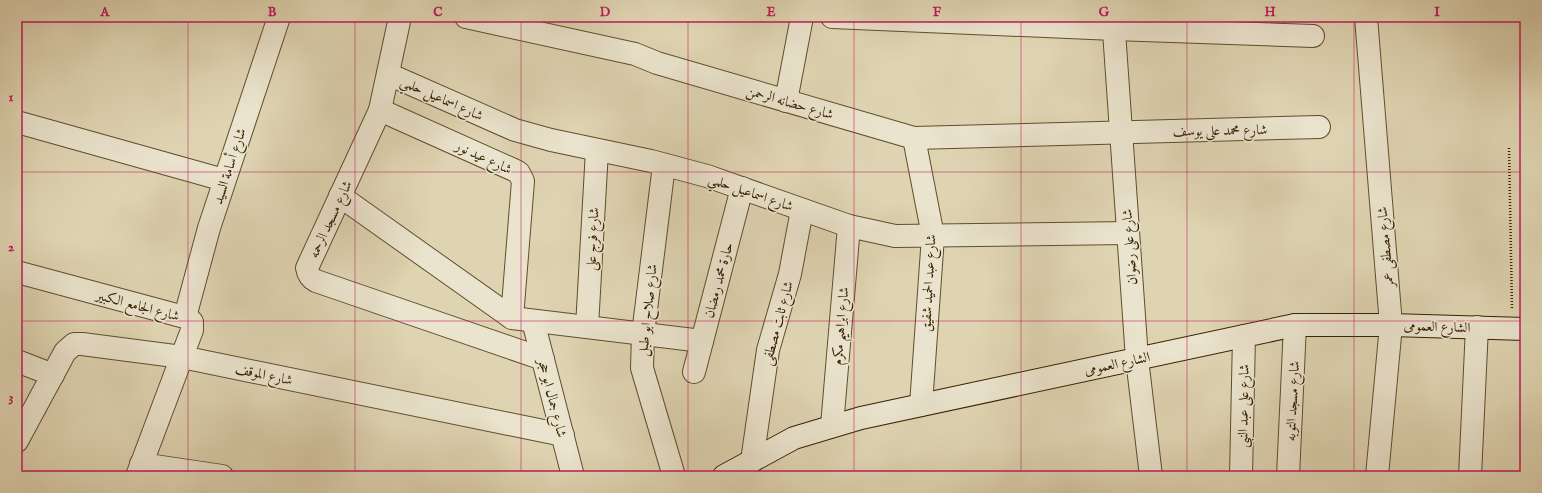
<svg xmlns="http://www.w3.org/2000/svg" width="1542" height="493" viewBox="0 0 1542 493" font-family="'IM FELL English',Amiri,serif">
<rect width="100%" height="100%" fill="#dfd4b2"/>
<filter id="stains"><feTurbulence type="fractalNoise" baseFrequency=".005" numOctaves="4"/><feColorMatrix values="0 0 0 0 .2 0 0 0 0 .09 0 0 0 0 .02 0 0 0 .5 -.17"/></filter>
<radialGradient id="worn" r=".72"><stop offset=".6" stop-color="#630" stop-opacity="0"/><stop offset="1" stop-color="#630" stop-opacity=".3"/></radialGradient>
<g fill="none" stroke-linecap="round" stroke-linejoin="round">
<defs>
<g id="minor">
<path d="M400 17 380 110 307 268C308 274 310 278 316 281L543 359"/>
<polyline points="466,17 635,54 657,63 914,138 1319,127"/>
<polyline points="832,17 1114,29 1313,36"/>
<polyline points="1113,17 1137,359 1151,476"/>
<polyline points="1366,17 1391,325 1377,476"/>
<polyline points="388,74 515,130 551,140 651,161 707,176 849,226 895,236 1128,233"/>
<polyline points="786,101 802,17"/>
<polyline points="380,110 516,171 519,173 523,181 512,318"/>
<polyline points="17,122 224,180"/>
<polyline points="914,138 933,236 921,405"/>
<polyline points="664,165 643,334 642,368 674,476"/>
<polyline points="340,196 512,318 702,341"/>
<polyline points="17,272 188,318 192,322 192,330 137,476"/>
<polyline points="185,317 209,228 279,17"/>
<polyline points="533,321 573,476"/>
<polyline points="587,327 597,150"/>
<polyline points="17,361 53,375"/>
<polyline points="694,372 742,188"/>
<polyline points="832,426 849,226"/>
<polyline points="17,441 65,352 74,344 82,344 182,357 563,435"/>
<polyline points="752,461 768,350 790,274 802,210"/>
<polyline points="141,464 222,476"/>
<polyline points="1241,476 1244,336"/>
<polyline points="1288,476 1295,325"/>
<polyline points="1470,476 1477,327"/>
</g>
<polyline id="secondary" points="724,476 794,438 861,418 1295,325 1391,325 1525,329"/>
</defs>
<use href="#minor" stroke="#604d2c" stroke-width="24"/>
<use href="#secondary" stroke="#362000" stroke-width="24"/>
<polyline stroke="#362000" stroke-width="2.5" stroke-dasharray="1 2" stroke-linecap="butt" points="1509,148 1512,308"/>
<use href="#minor" stroke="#eae3cd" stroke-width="22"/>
<use href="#secondary" stroke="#eae3cd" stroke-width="22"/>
</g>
<path fill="none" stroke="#c2185b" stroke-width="1" stroke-opacity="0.55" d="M188 17V476M355 17V476M521 17V476M688 17V476M854 17V476M1021 17V476M1187 17V476M1354 17V476M17 172H1525M17 321H1525"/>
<g text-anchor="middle" stroke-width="3" stroke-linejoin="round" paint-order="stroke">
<g font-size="14" fill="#362000" stroke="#eae3cd">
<text transform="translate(442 98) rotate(24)" y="5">شارع اسماعيل حلمي</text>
<text transform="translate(790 102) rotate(16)" y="5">شارع حضانه الرحمن</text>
<text transform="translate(1220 130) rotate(-1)" y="5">شارع محمد على يوسف</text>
<text transform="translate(484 157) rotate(25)" y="5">شارع عيد نور</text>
<text transform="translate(229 166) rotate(-72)" y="5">شارع أسامة السيد</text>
<text transform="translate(751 192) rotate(19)" y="5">شارع اسماعيل حلمي</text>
<text transform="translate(330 219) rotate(-65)" y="5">شارع مسجد الرحمه</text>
<text transform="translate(592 239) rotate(-87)" y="5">شارع فرج على</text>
<text transform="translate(1129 247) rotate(-94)" y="5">شارع على رضوان</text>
<text transform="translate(1385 247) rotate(-95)" y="5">شارع مصطفى عمر</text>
<text transform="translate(718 280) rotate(-75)" y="5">حارة محمد رمضان</text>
<text transform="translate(928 283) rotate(-87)" y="5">شارع عبد الحميد شفيق</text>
<text transform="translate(138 305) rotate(15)" y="5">شارع الجامع الكبير</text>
<text transform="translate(647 310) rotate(-84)" y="5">شارع صلاح ابو طبل</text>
<text transform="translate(777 323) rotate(-75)" y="5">شارع ثابت مصطفى</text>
<text transform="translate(840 326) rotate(-85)" y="5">شارع ابراهيم مكرم</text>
<text transform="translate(1437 326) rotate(2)" y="5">الشارع العمومى</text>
<text transform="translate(1117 363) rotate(-12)" y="5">الشارع العمومى</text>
<text transform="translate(264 374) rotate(12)" y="5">شارع الموقف</text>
<text transform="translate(553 398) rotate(76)" y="5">شارع جمال ابو حجر</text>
<text transform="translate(1292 401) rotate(-87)" y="5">شارع مسجد التوبه</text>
<text transform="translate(1243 406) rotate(-89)" y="5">شارع على عبد النبى</text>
</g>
</g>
<rect width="1542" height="493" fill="none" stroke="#dfd4b2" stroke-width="44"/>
<rect x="22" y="22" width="1498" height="449" fill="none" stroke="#c2185b" stroke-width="1.5"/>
<g font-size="13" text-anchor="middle" font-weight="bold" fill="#c2185b">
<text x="105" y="16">A</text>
<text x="272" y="16">B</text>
<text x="438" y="16">C</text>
<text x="605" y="16">D</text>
<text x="771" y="16">E</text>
<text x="937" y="16">F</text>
<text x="1104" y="16">G</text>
<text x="1270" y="16">H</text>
<text x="1437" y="16">I</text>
<text x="11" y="101">1</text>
<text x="11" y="251">2</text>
<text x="11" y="401">3</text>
</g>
<rect width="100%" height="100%" filter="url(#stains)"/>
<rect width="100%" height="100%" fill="url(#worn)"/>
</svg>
